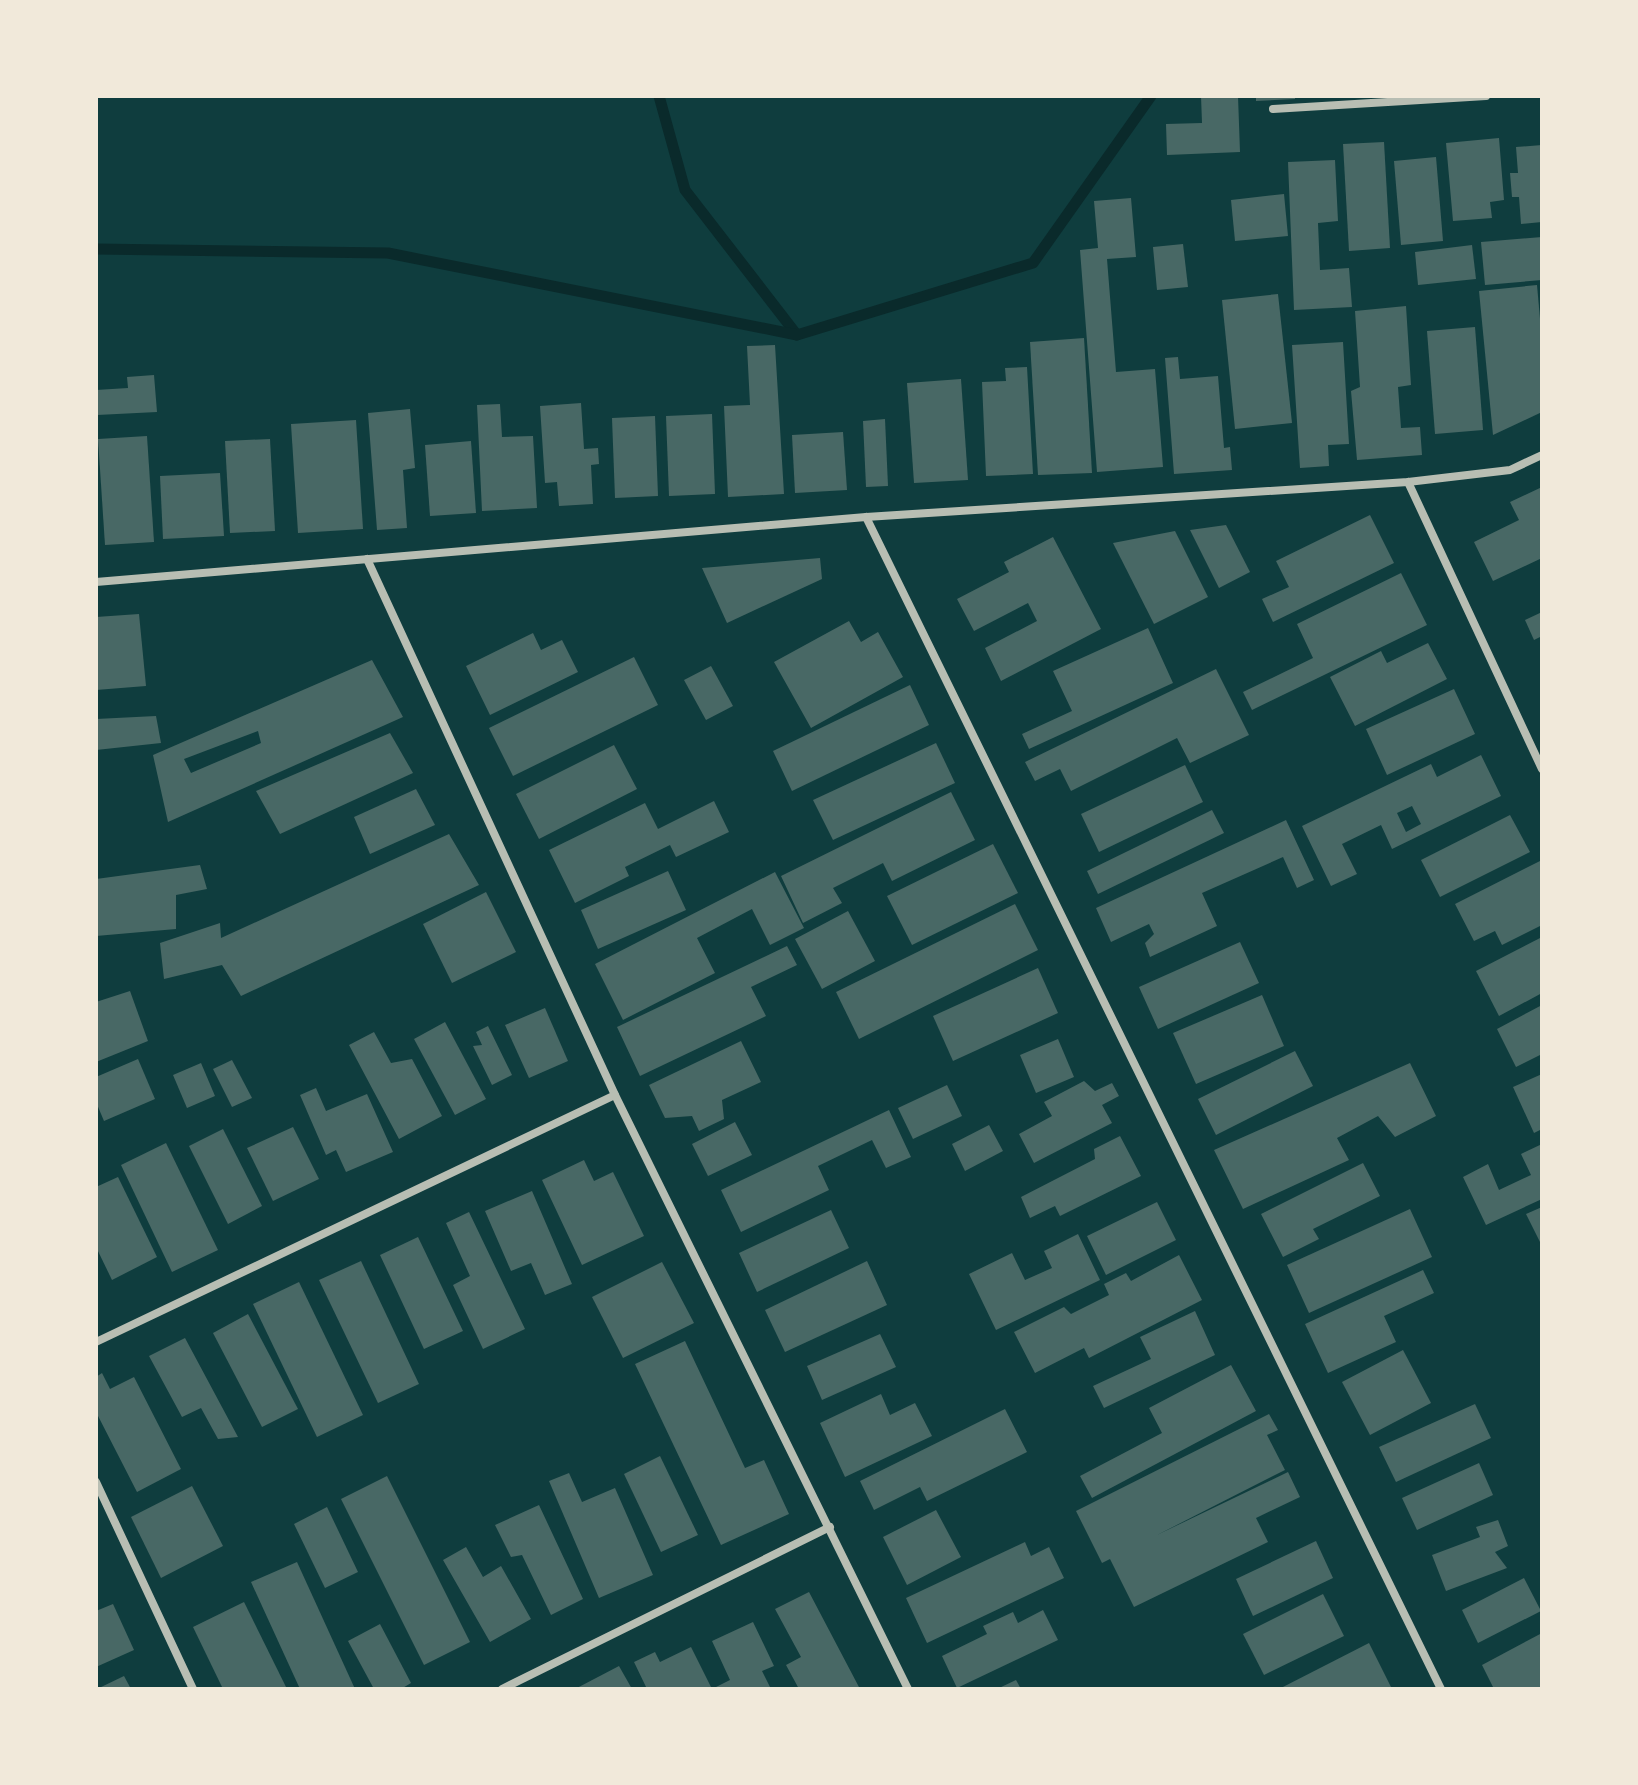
<svg xmlns="http://www.w3.org/2000/svg" width="1638" height="1785" viewBox="0 0 1638 1785" font-family="'Alegreya Sans',sans-serif">
<rect width="100%" height="100%" fill="#0f3d3e"/>
<g fill="none" stroke-linecap="round" stroke-linejoin="round">
<g stroke="#0a2a2b" stroke-width="11">
<polyline points="659,96 685,190 797,335"/>
<polyline points="96,249 388,253 797,335 1033,263 1151,96"/>
</g>
</g>
<g fill="#486865" fill-rule="evenodd">
<polygon points="1201,96 1238,96 1240,152 1167,155 1166,124 1202,123"/>
<polygon points="1256,96 1295,96 1295,99 1256,101"/>
<polygon points="1499,138 1504,200 1490,202 1492,218 1453,221 1446,143"/>
<polygon points="1384,142 1390,248 1349,251 1343,144"/>
<polygon points="1542,145 1542,222 1521,224 1519,197 1512,197 1510,173 1518,173 1516,147"/>
<polygon points="1436,157 1443,241 1401,245 1394,161"/>
<polygon points="1335,160 1338,221 1318,223 1320,270 1349,268 1352,307 1294,310 1288,162"/>
<polygon points="1284,194 1288,236 1235,241 1231,200"/>
<polygon points="1131,198 1136,257 1107,259 1116,372 1155,369 1163,467 1097,472 1080,250 1098,248 1094,201"/>
<polygon points="1542,237 1542,280 1485,285 1481,242"/>
<polygon points="1183,244 1188,287 1157,290 1153,247"/>
<polygon points="1472,245 1476,279 1418,285 1415,252"/>
<polygon points="1537,285 1542,341 1542,412 1493,435 1479,291"/>
<polygon points="1278,294 1292,423 1235,429 1222,300"/>
<polygon points="1406,306 1411,385 1398,387 1401,428 1420,427 1422,455 1357,460 1351,391 1360,387 1355,311"/>
<polygon points="1475,327 1483,430 1435,434 1427,331"/>
<polygon points="1084,338 1092,473 1038,475 1030,342"/>
<polygon points="1343,342 1349,444 1328,445 1329,466 1300,468 1292,345"/>
<polygon points="775,345 784,494 728,497 724,406 750,405 747,346"/>
<polygon points="1178,357 1180,379 1218,376 1224,448 1230,447 1232,470 1174,474 1165,358"/>
<polygon points="1027,367 1033,474 986,476 982,382 1006,381 1005,368"/>
<polygon points="154,375 157,412 97,415 96,390 128,388 127,377"/>
<polygon points="961,379 968,480 914,483 907,383"/>
<polygon points="581,403 584,449 598,448 599,464 591,465 593,504 559,506 557,482 545,483 540,406"/>
<polygon points="500,404 502,437 533,436 537,508 482,511 477,405"/>
<polygon points="410,409 415,468 403,470 407,528 377,530 368,413"/>
<polygon points="712,414 715,494 669,496 666,416"/>
<polygon points="655,416 658,496 615,498 612,418"/>
<polygon points="885,419 888,486 866,487 863,421"/>
<polygon points="356,420 363,529 298,533 291,424"/>
<polygon points="843,432 847,490 795,493 792,435"/>
<polygon points="147,436 154,542 105,545 98,439"/>
<polygon points="270,439 275,531 230,533 225,441"/>
<polygon points="471,441 476,513 430,516 425,445"/>
<polygon points="220,473 224,536 163,539 160,476"/>
<polygon points="1542,487 1542,558 1493,581 1474,542 1519,520 1510,502"/>
<polygon points="1370,515 1394,563 1273,622 1262,599 1289,587 1276,561"/>
<polygon points="1226,525 1250,572 1219,588 1190,530"/>
<polygon points="1175,531 1208,597 1154,624 1113,543"/>
<polygon points="1053,537 1101,629 1001,681 985,648 1037,621 1028,603 974,631 957,599 1009,572 1004,562"/>
<polygon points="820,558 822,579 727,623 702,568"/>
<polygon points="1401,573 1427,625 1252,710 1243,692 1313,658 1297,624"/>
<polygon points="1542,612 1542,636 1534,640 1525,620"/>
<polygon points="139,614 146,686 96,690 96,617"/>
<polygon points="849,621 861,642 878,632 903,677 811,728 774,662"/>
<polygon points="1148,628 1173,683 1029,749 1022,734 1072,711 1053,671"/>
<polygon points="533,633 541,650 562,640 578,672 490,715 466,666"/>
<polygon points="1428,643 1447,679 1355,726 1330,677 1381,651 1387,663"/>
<polygon points="634,657 658,705 513,776 489,728"/>
<path d="M372 660 403 717 168 822 153 755ZM258 731 261 743 191 773 184 759Z"/>
<polygon points="711,666 733,706 706,720 684,680"/>
<polygon points="1216,669 1249,735 1190,763 1177,738 1071,791 1060,769 1035,781 1025,762"/>
<polygon points="910,685 929,725 792,791 773,751"/>
<polygon points="1454,689 1475,734 1387,775 1366,729"/>
<polygon points="156,716 161,743 96,750 96,719"/>
<polygon points="390,733 413,773 280,834 256,791"/>
<polygon points="936,743 955,783 833,840 813,800"/>
<polygon points="614,745 637,789 539,839 516,794"/>
<path d="M1481 755 1501 796 1392 849 1381 825 1342 844 1357 874 1331 886 1302 826 1431 764 1437 777ZM1412 806 1421 824 1406 832 1397 813Z"/>
<polygon points="1185,765 1203,802 1099,852 1081,814"/>
<polygon points="416,789 435,825 370,854 354,817"/>
<polygon points="951,792 975,840 892,881 883,863 833,888 842,903 803,923 781,876"/>
<polygon points="714,801 729,832 676,857 670,845 625,867 629,876 575,903 549,850 645,803 658,829"/>
<polygon points="1212,810 1224,833 1098,894 1087,871"/>
<polygon points="1510,815 1530,852 1440,897 1421,860"/>
<polygon points="1286,820 1314,880 1297,888 1283,857 1202,893 1217,926 1150,957 1145,943 1154,934 1149,924 1111,942 1096,908"/>
<polygon points="449,834 479,885 241,996 222,965 164,979 160,943 220,923 221,938"/>
<polygon points="993,844 1018,893 912,945 887,896"/>
<polygon points="1542,860 1542,925 1502,945 1495,931 1474,941 1455,904"/>
<polygon points="200,865 207,889 176,895 176,929 96,936 96,879"/>
<polygon points="668,871 686,910 598,949 581,910"/>
<polygon points="775,872 804,928 770,945 752,909 697,938 715,973 623,1020 595,964"/>
<polygon points="486,892 516,952 452,983 423,924"/>
<polygon points="1015,904 1038,950 859,1039 836,992"/>
<polygon points="848,911 875,961 822,989 795,939"/>
<polygon points="1542,937 1542,993 1499,1016 1476,971"/>
<polygon points="1240,942 1259,983 1158,1029 1139,987"/>
<polygon points="787,946 797,965 751,987 766,1016 640,1076 617,1027"/>
<polygon points="1038,968 1058,1013 953,1061 933,1016"/>
<polygon points="130,991 148,1041 96,1062 96,1002"/>
<polygon points="1262,995 1284,1046 1196,1084 1173,1033"/>
<polygon points="1542,1005 1542,1054 1516,1067 1497,1029"/>
<polygon points="545,1008 568,1061 529,1078 505,1025"/>
<polygon points="445,1022 486,1099 455,1115 414,1039"/>
<polygon points="488,1026 512,1075 492,1085 473,1046 482,1045 476,1032"/>
<polygon points="374,1032 391,1063 412,1059 442,1116 399,1139 349,1045"/>
<polygon points="1058,1039 1074,1077 1036,1093 1020,1055"/>
<polygon points="741,1041 761,1082 722,1100 724,1119 699,1131 692,1116 665,1118 649,1085"/>
<polygon points="1295,1051 1313,1086 1216,1135 1198,1099"/>
<polygon points="138,1059 155,1099 104,1121 96,1102 96,1077"/>
<polygon points="232,1060 252,1098 232,1107 213,1069"/>
<polygon points="201,1063 215,1096 187,1108 173,1075"/>
<polygon points="1410,1063 1436,1116 1395,1137 1378,1116 1337,1138 1349,1160 1243,1209 1214,1150"/>
<polygon points="1542,1074 1542,1129 1534,1133 1513,1087"/>
<polygon points="1084,1081 1095,1091 1112,1083 1119,1096 1102,1105 1112,1123 1034,1163 1019,1134 1052,1116 1044,1102"/>
<polygon points="947,1085 962,1116 913,1139 898,1108"/>
<polygon points="316,1088 326,1111 367,1094 393,1152 346,1172 336,1150 326,1155 300,1095"/>
<polygon points="889,1110 911,1157 886,1168 872,1140 818,1166 829,1190 741,1232 721,1190"/>
<polygon points="735,1122 752,1155 708,1176 692,1144"/>
<polygon points="989,1125 1003,1151 965,1171 952,1144"/>
<polygon points="293,1127 319,1179 273,1201 247,1148"/>
<polygon points="223,1129 262,1206 228,1224 189,1146"/>
<polygon points="1120,1136 1141,1176 1060,1216 1055,1206 1030,1218 1021,1197 1095,1159 1094,1149"/>
<polygon points="166,1143 218,1250 172,1272 121,1165"/>
<polygon points="1542,1144 1542,1199 1486,1225 1463,1177 1488,1164 1499,1190 1531,1175 1521,1154"/>
<polygon points="584,1160 594,1181 613,1172 644,1236 582,1265 542,1180"/>
<polygon points="1363,1163 1380,1196 1313,1229 1319,1239 1283,1257 1261,1214"/>
<polygon points="118,1177 157,1257 112,1280 96,1247 96,1187"/>
<polygon points="532,1191 572,1284 545,1295 531,1263 511,1271 485,1211"/>
<polygon points="1157,1202 1176,1240 1106,1275 1087,1236"/>
<polygon points="1542,1207 1542,1246 1526,1214"/>
<polygon points="1410,1209 1432,1257 1309,1313 1287,1265"/>
<polygon points="831,1210 849,1248 757,1292 739,1253"/>
<polygon points="469,1212 525,1329 483,1349 453,1285 470,1276 446,1223"/>
<polygon points="1078,1234 1100,1280 996,1330 969,1274 1012,1253 1025,1280 1052,1268 1044,1251"/>
<polygon points="418,1237 463,1331 424,1349 380,1255"/>
<polygon points="1179,1255 1202,1300 1089,1358 1084,1348 1035,1373 1014,1332 1064,1307 1071,1314 1109,1295 1104,1284 1126,1273 1131,1281"/>
<polygon points="361,1261 419,1384 378,1403 319,1280"/>
<polygon points="867,1261 887,1305 785,1352 765,1310"/>
<polygon points="662,1262 694,1323 623,1358 592,1297"/>
<polygon points="1423,1270 1434,1293 1384,1316 1396,1342 1328,1373 1305,1324"/>
<polygon points="299,1282 363,1415 317,1437 253,1304"/>
<polygon points="1195,1311 1215,1355 1104,1408 1093,1386 1151,1359 1140,1337"/>
<polygon points="248,1314 298,1409 262,1427 213,1333"/>
<polygon points="880,1334 896,1367 822,1400 807,1366"/>
<polygon points="185,1338 238,1437 218,1439 201,1408 182,1417 149,1356"/>
<polygon points="685,1341 745,1468 764,1460 789,1514 721,1545 635,1364"/>
<polygon points="1403,1350 1431,1403 1370,1435 1342,1382"/>
<polygon points="1231,1365 1256,1411 1092,1498 1080,1476 1162,1433 1149,1408"/>
<polygon points="102,1373 110,1389 134,1377 181,1469 137,1492 96,1412 96,1377"/>
<polygon points="881,1394 890,1415 915,1403 932,1436 845,1477 820,1423"/>
<polygon points="1475,1404 1491,1438 1396,1482 1379,1447"/>
<polygon points="1005,1409 1027,1452 927,1501 920,1487 874,1510 860,1481"/>
<polygon points="1269,1414 1278,1430 1267,1435 1285,1470 1157,1535 1288,1472 1300,1497 1256,1518 1268,1542 1134,1607 1110,1559 1102,1563 1076,1511"/>
<polygon points="660,1456 698,1535 661,1552 624,1474"/>
<polygon points="1479,1463 1493,1495 1417,1530 1402,1498"/>
<polygon points="569,1473 582,1502 615,1488 653,1575 599,1598 549,1481"/>
<polygon points="387,1476 470,1642 424,1665 341,1499"/>
<polygon points="192,1486 223,1546 161,1578 131,1517"/>
<polygon points="539,1505 583,1599 551,1615 522,1555 511,1557 495,1525"/>
<polygon points="327,1507 358,1572 325,1588 294,1524"/>
<polygon points="936,1510 961,1557 907,1585 883,1537"/>
<polygon points="1498,1520 1508,1546 1495,1552 1507,1568 1446,1591 1432,1555 1480,1537 1476,1527"/>
<polygon points="1316,1541 1333,1578 1253,1616 1236,1579"/>
<polygon points="1025,1542 1031,1556 1049,1547 1064,1578 927,1643 906,1598"/>
<polygon points="466,1547 483,1577 501,1566 531,1619 490,1642 443,1560"/>
<polygon points="297,1562 355,1689 300,1689 251,1582"/>
<polygon points="1524,1578 1541,1611 1478,1643 1462,1610"/>
<polygon points="809,1592 860,1689 799,1689 786,1665 801,1657 775,1609"/>
<polygon points="1323,1594 1344,1636 1264,1675 1243,1634"/>
<polygon points="244,1602 287,1689 223,1689 193,1627"/>
<polygon points="113,1604 134,1650 96,1667 96,1611"/>
<polygon points="1043,1610 1058,1640 957,1688 942,1656 987,1634 983,1626 1013,1612 1018,1623"/>
<polygon points="753,1622 774,1666 762,1671 771,1689 647,1689 634,1662 655,1652 660,1662 691,1647 712,1689 730,1680 712,1641"/>
<polygon points="380,1624 411,1683 401,1689 374,1689 348,1641"/>
<polygon points="1542,1633 1542,1689 1494,1689 1482,1665"/>
<polygon points="1369,1643 1392,1689 1279,1689"/>
<polygon points="619,1666 632,1689 575,1689"/>
<polygon points="124,1676 131,1689 97,1689"/>
<polygon points="1016,1680 1021,1689 997,1689"/>
</g>
<g fill="none" stroke-linecap="round" stroke-linejoin="round">
<g stroke="#b8beb3" stroke-width="8">
<polyline points="1273,109 1486,96"/>
<polyline points="1408,482 1542,769"/>
<polyline points="866,517 1441,1689"/>
<polyline points="367,559 615,1095 908,1689"/>
<polyline points="96,582 866,517 1408,482 1510,470 1542,455"/>
<polyline points="96,1342 615,1095"/>
<polyline points="96,1482 193,1689"/>
<polyline points="502,1689 830,1527"/>
</g>
</g>
<rect width="1638" height="1785" fill="none" stroke="#f1e9da" stroke-width="196"/>
</svg>
